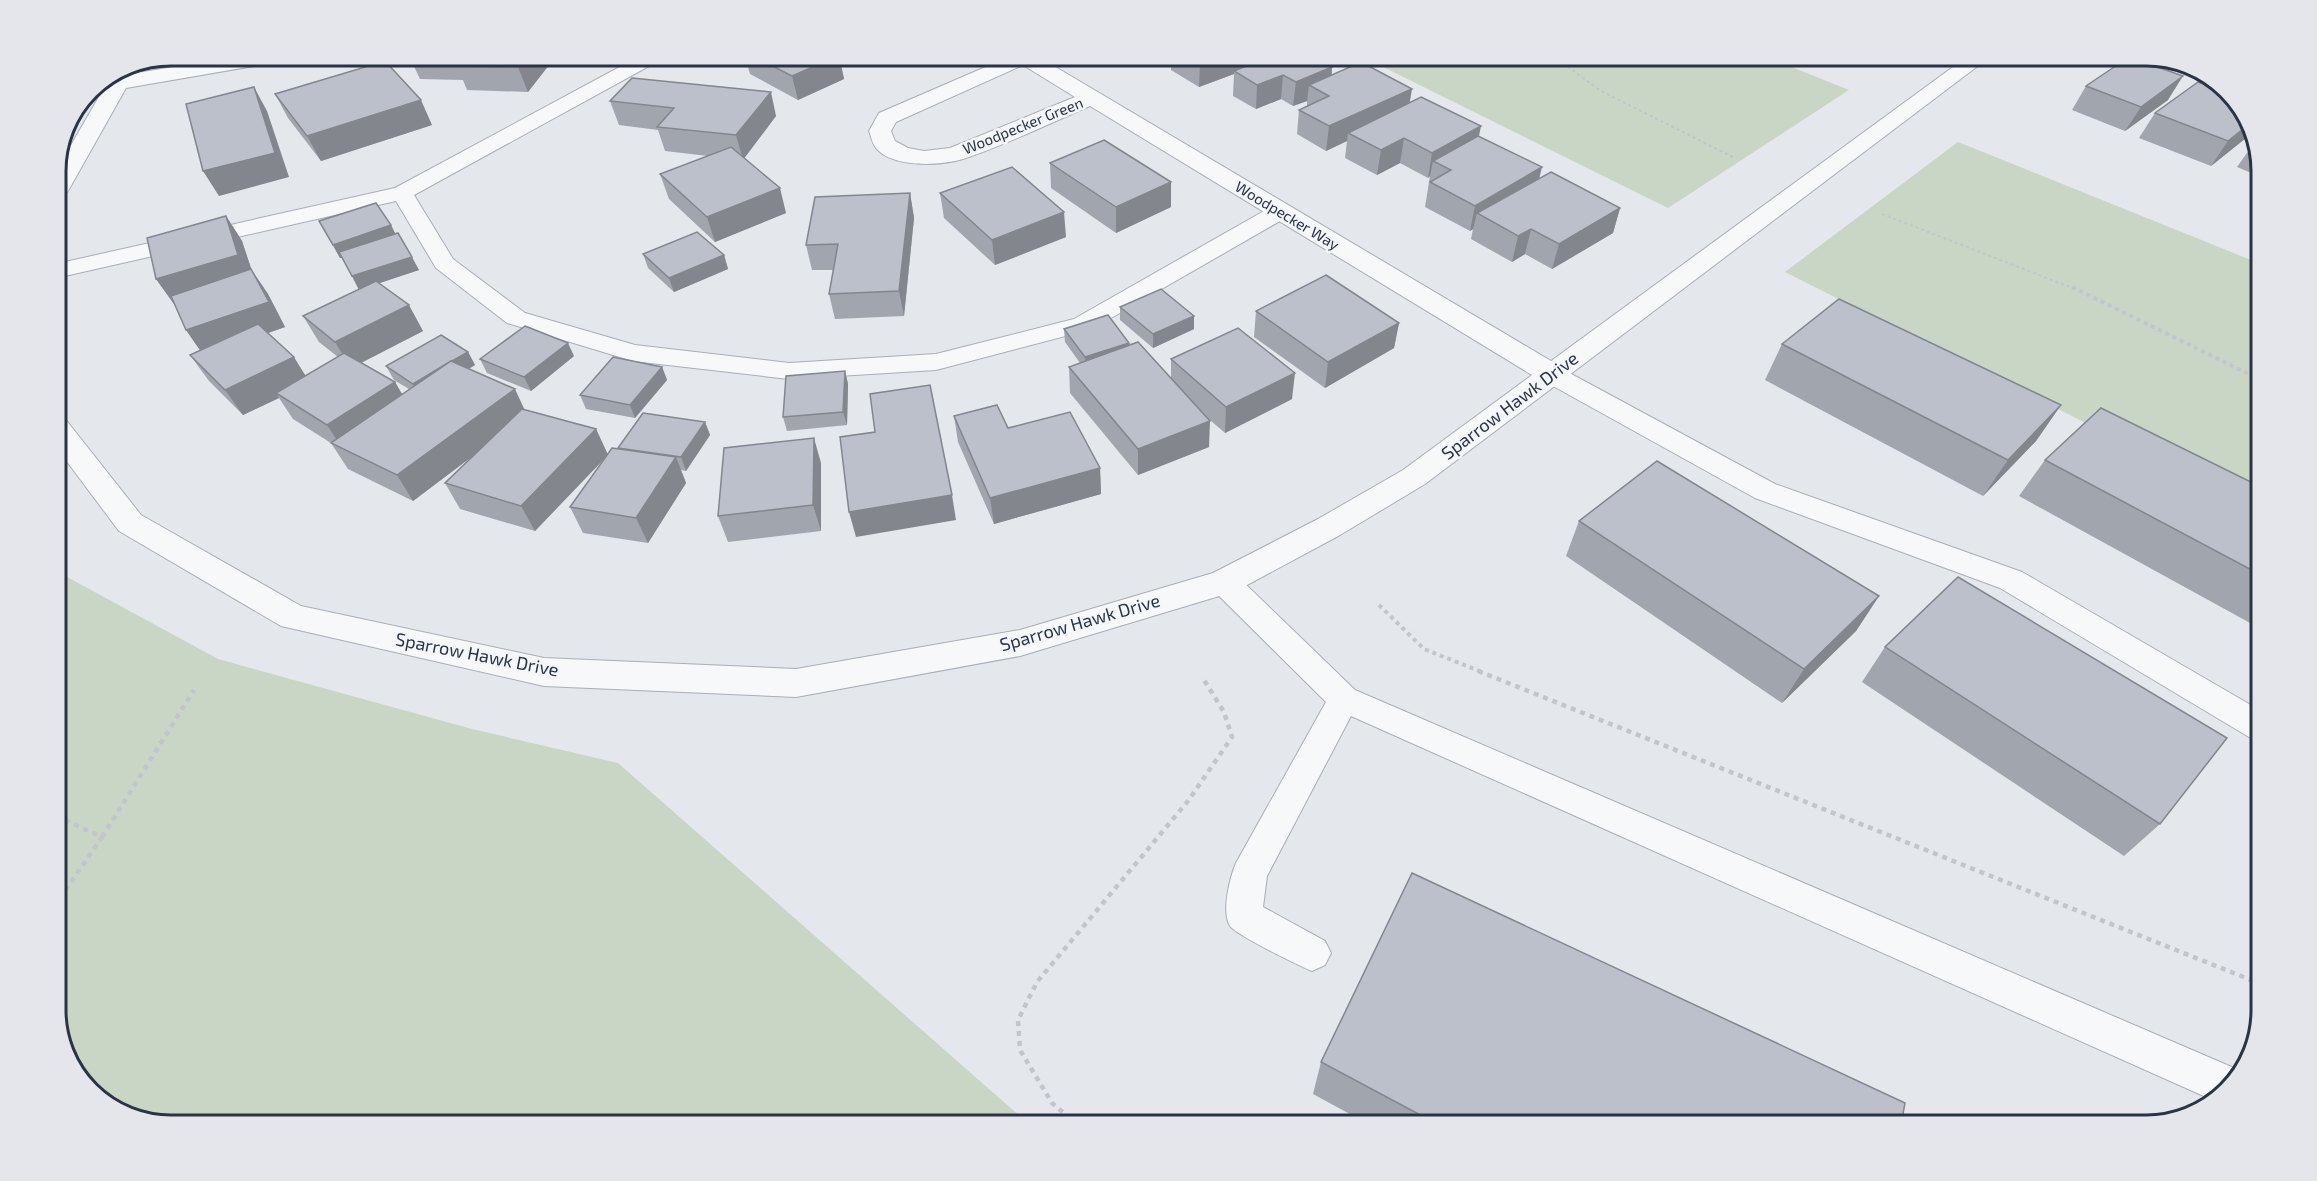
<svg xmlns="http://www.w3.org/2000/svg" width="2317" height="1181" viewBox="0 0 2317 1181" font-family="'Exo 2',sans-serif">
<rect width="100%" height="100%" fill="#e4e7ec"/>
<g fill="#c9d6c5">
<polygon points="1361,56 1764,56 1849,90 1668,208"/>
<polygon points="1958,142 2261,264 2261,511 1785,272"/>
<polygon points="56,571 218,659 472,729 618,763 1030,1125 171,1125 120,1114 75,1075 56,1018"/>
</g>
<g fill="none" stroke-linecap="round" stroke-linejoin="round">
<defs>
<g id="service">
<polygon points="640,56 663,56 660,60 414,195 453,259 525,313 635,345 789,363 936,354 1074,319 1271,207 1279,205 1287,207 1290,212 1287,217 1092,329 936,370 789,379 633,361 507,323 436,268 396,201 56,278 56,264 395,188"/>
<polygon points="1553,367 1562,369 1775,484 2022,572 2261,711 2261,740 2249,737 2000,588 1755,498 1544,381 1540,375 1544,369"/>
<path d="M1224 571 1235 574 1355 690 2241 1071 2215 1101 1351 716 1267 876 1263 907 1325 941 1331 953 1325 965 1312 971C1298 965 1236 935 1230 926 1221 912 1230 877 1236 863L1326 702 1213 590 1209 582 1213 574Z"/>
</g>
<g id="minor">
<polygon points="243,56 287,56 284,60 277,62 126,88 68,191 64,196 56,198 56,171 107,83 109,76 129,64 132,68 130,74"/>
<path d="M1011 56H1037L1551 361 1968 56H1991L1425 484 1340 535 1236 591 1020 656 796 697 544 686 281 626 119 531 56 447V417L66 420 141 515 301 606 544 658 796 669 1020 630 1213 573 1318 519 1403 470 1532 375 1090 106C1048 124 1006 145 963 159 940 166 892 168 876 148 872 143 871 136 869 131L879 113ZM1023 65 1075 97 950 148 924 151 908 148 895 141 891 131 896 122Z"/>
</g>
</defs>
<use href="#service" stroke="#a9aeb7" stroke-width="2"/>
<use href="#minor" stroke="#a9aeb7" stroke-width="2"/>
<g stroke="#c2c5cb" stroke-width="2" stroke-dasharray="3 3" stroke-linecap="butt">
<polyline points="1553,56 1601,91 1735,158"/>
<polyline points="1882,214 2075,289"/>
</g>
<g stroke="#c2c5cb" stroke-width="4" stroke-dasharray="4 4" stroke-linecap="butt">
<polyline points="2072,287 2261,380"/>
<polyline points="1379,605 1424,649 1482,672"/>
</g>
<g stroke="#c2c5cb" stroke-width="4.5" stroke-dasharray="5 5" stroke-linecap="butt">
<polyline points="1478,671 2261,984"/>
<polyline points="56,816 102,837 56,904"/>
<polyline points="102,837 194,690"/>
<polyline points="1078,1125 1052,1103 1020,1050 1018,1020 1037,982 1188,801 1232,737 1224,712 1204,680"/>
</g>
<use href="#service" fill="#f7f8fa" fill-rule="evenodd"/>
<use href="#minor" fill="#f7f8fa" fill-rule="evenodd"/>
</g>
<g fill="#a1a5ae">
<polygon points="403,56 556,56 528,92 467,90 463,80 420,79 409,56"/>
<polygon points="745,56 839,56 844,79 798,100 750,74"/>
<polygon points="1171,56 1311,56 1332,67 1332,75 1409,103 1479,136 1539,179 1620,208 1613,233 1552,269 1525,254 1512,262 1471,239 1473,229 1470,231 1425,207 1430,176 1428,178 1400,163 1377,175 1345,158 1347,141 1326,151 1297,134 1299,110 1307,106 1307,101 1293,106 1281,99 1256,109 1233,96 1234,74 1199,87 1171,70"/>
<polygon points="2086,86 2168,100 2125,131 2072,110"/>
<polygon points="275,94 432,125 321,161 288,118"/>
<polygon points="610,101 776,116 744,158 786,213 715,242 669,199 660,174 708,156 665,151 658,130 619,125"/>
<polygon points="2155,113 2251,134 2211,166 2139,138"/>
<polygon points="2254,143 2261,164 2261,177 2237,167"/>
<polygon points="1050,163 1171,207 1116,233 1051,188"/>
<polygon points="910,193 914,218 904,316 835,319 829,294 833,270 812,270 806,245"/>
<polygon points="940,193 1066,237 995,265 944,218"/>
<polygon points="226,216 242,241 251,269 268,294 285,327 268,333 306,376 338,357 319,342 303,316 359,289 342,258 340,258 319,221 391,225 395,234 419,270 379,283 423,331 361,363 395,382 402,394 409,389 394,380 386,366 468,352 475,365 469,369 525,410 596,429 608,455 618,449 705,422 710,435 686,471 681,470 686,483 648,543 583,533 570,507 607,455 535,531 460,509 445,483 473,456 413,501 348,469 331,443 293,419 279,398 243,415 209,381 190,355 200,350 186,330 174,304 156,279"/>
<polygon points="643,254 724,255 728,269 674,292 648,268"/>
<polygon points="1120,307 1194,329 1153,348 1120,320"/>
<polygon points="1256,311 1399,323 1394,348 1325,388 1254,337"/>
<polygon points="1064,329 1129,345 1171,378 1171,359 1292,399 1225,433 1203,414 1209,447 1138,475 1070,393 1069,367 1080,363 1065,342"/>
<polygon points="1782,344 2061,405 2036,441 1983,496 1765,380"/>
<polygon points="574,356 531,391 487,373 480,359"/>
<polygon points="662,367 667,380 635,418 586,409 580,395"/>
<polygon points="845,371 848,384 847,425 787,431 783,417"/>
<polygon points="954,416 1008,428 1100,468 1101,494 994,524 958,442"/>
<polygon points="2045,460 2261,487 2261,629 2019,496"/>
<polygon points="821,463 821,531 728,542 718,516"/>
<polygon points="1579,521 1879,596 1856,631 1782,703 1566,556"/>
<polygon points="1885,647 2160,824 2124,856 1862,682"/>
<polygon points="1321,1062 1901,1125 1370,1125 1313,1094"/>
</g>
<g fill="#83868d">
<polygon points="528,56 556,56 528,92 518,67"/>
<polygon points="839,56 844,79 798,100 792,76"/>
<polygon points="1220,56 1280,56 1257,62 1247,57 1246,69 1234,71 1234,74 1199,87 1200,63"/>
<polygon points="1332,67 1330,91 1309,85 1307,101 1293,106 1296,82"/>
<polygon points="1283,75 1281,99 1256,109 1257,85"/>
<polygon points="2183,76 2168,100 2125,131 2141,107"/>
<polygon points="254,87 267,111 289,177 219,196 203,171"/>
<polygon points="1412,89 1408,113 1348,133 1347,141 1326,151 1329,126"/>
<polygon points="771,92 776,116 743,160 736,135"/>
<polygon points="421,100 432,125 321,161 307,136"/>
<polygon points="2248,125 2251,134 2211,166 2228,141"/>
<polygon points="1481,126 1476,151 1433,161 1430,176 1428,178 1432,153"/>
<polygon points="1404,138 1400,163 1377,175 1381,150"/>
<polygon points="1542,167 1536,192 1477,213 1473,229 1470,231 1475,206"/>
<polygon points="1171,182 1171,207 1116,233 1116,207"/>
<polygon points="780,188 786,213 715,242 707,217"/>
<polygon points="910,193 914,218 904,316 899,291"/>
<polygon points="1620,208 1613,233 1552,269 1559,244"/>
<polygon points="1064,212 1066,237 995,265 992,240"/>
<polygon points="226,216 242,241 255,280 174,304 156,279"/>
<polygon points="391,225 398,239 340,258 333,245"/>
<polygon points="1531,229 1525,254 1512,262 1518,236"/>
<polygon points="724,255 728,269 674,292 669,278"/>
<polygon points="412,257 419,270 359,290 352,276"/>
<polygon points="251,269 268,294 285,327 204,356 186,330"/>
<polygon points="409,305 423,331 351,368 335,342"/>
<polygon points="1194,316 1194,329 1153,348 1153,334"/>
<polygon points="1399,323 1394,348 1325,388 1328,362"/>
<polygon points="568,343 574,356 531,391 524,377"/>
<polygon points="1129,343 1130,356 1086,371 1085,357"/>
<polygon points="468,352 475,365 421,397 413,384"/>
<polygon points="294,357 310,383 276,393 279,398 243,415 225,390"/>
<polygon points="662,367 667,380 635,418 630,405"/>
<polygon points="845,371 848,384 847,425 843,412"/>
<polygon points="1295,373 1292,399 1225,433 1226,407"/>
<polygon points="395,382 410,408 342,448 327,425"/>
<polygon points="515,389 527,415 413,501 397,475"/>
<polygon points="2061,405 2036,441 1983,496 2008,460"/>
<polygon points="1210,421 1209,447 1138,475 1138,449"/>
<polygon points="705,422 710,435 686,471 681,457"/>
<polygon points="596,429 608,455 535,531 521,506"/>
<polygon points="814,438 821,463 821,531 813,505"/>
<polygon points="676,457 686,483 648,543 636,518"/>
<polygon points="1100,468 1101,494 994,524 990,498"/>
<polygon points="952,495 956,520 856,537 849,512"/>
<polygon points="1879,596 1856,631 1782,703 1804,669"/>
</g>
<g fill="#bbc0ca" stroke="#83868d" stroke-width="1.5">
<polygon points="419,56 528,56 518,67 457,66 465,57"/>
<polygon points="753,56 838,56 792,76"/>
<polygon points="1187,56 1220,56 1200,63"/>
<polygon points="1249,56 1311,56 1332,67 1296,82 1283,75 1257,85 1234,71 1257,62 1247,57"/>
<polygon points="2129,57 2183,76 2141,107 2086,86"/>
<polygon points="385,61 421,100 307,136 275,94"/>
<polygon points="1361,62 1412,89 1329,126 1299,110 1329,96 1309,85"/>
<polygon points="632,78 771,92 736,135 657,127 674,108 610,101"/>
<polygon points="2198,82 2226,92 2242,106 2248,125 2228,141 2155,113"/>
<polygon points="254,87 275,153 203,171 186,104"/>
<polygon points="1421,97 1481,126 1432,153 1404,138 1381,150 1348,133"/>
<polygon points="1478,136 1542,167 1475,206 1430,182 1451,170 1433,161"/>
<polygon points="1104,140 1171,182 1116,207 1050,163"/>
<polygon points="731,147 780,188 707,217 660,174"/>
<polygon points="1012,167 1064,212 992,240 940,193"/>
<polygon points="1551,172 1620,208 1559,244 1531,229 1518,236 1477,213"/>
<polygon points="910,193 899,291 829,294 838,244 806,245 815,197"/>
<polygon points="376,203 391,225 333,245 319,221"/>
<polygon points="226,216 238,255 156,279 147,238"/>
<polygon points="697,232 724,255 669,278 643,254"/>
<polygon points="398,233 412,257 352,276 339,252"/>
<polygon points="251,269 269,302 186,330 171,296"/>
<polygon points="1326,275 1399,323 1328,362 1256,311"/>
<polygon points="376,281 409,305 335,342 303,316"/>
<polygon points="1161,289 1194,316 1153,334 1120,307"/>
<polygon points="1839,299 2061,405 2008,460 1782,344"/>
<polygon points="1108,315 1129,343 1085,357 1064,329"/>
<polygon points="258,324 294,357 225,390 190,355"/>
<polygon points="525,326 568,343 524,377 480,359"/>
<polygon points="1238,328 1295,373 1226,407 1171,359"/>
<polygon points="441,335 468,352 452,361 451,361 413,384 386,366"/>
<polygon points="1138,342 1210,421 1138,449 1069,367"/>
<polygon points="344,353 395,382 327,425 276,393"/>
<polygon points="613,357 662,367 630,405 580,395"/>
<polygon points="451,361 515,389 397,475 331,443"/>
<polygon points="845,371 843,412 783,417 786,376"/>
<polygon points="930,385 952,495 849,512 840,437 875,432 870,394"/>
<polygon points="997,405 1008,428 1070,412 1100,468 990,498 954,416"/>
<polygon points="2101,408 2261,487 2261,575 2045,460"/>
<polygon points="522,409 596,429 521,506 445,483"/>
<polygon points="643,413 705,422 681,457 618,448"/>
<polygon points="814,438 813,505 718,516 724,448"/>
<polygon points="612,448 676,457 636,518 570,507"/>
<polygon points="1657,461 1879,596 1804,669 1579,521"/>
<polygon points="1958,577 2227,738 2160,824 1885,647"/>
<polygon points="1412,873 1905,1103 1901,1125 1439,1125 1321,1062"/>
</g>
<g text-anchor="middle" stroke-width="5" stroke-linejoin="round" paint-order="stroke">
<g font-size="15" fill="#2b3445" stroke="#f4f6f9">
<text transform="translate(1023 126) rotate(-22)" y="5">Woodpecker Green</text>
<text transform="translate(1287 216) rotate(31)" y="5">Woodpecker Way</text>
</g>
<g font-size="18" fill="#2b3445" stroke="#f4f6f9">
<text transform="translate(1510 406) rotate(-37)" y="6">Sparrow Hawk Drive</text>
<text transform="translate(1080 623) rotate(-16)" y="6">Sparrow Hawk Drive</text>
<text transform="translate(477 655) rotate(11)" y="6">Sparrow Hawk Drive</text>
</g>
</g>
<path d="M0 0H2317V1181H0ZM171 66H2146A105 105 0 0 1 2251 171V1010A105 105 0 0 1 2146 1115H171A105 105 0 0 1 66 1010V171A105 105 0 0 1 171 66Z" fill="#e4e6eb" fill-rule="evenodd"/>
<path fill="none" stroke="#2b3445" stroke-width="3" d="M171 66H2146A105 105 0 0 1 2251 171V1010A105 105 0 0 1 2146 1115H171A105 105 0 0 1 66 1010V171A105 105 0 0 1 171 66Z"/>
</svg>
